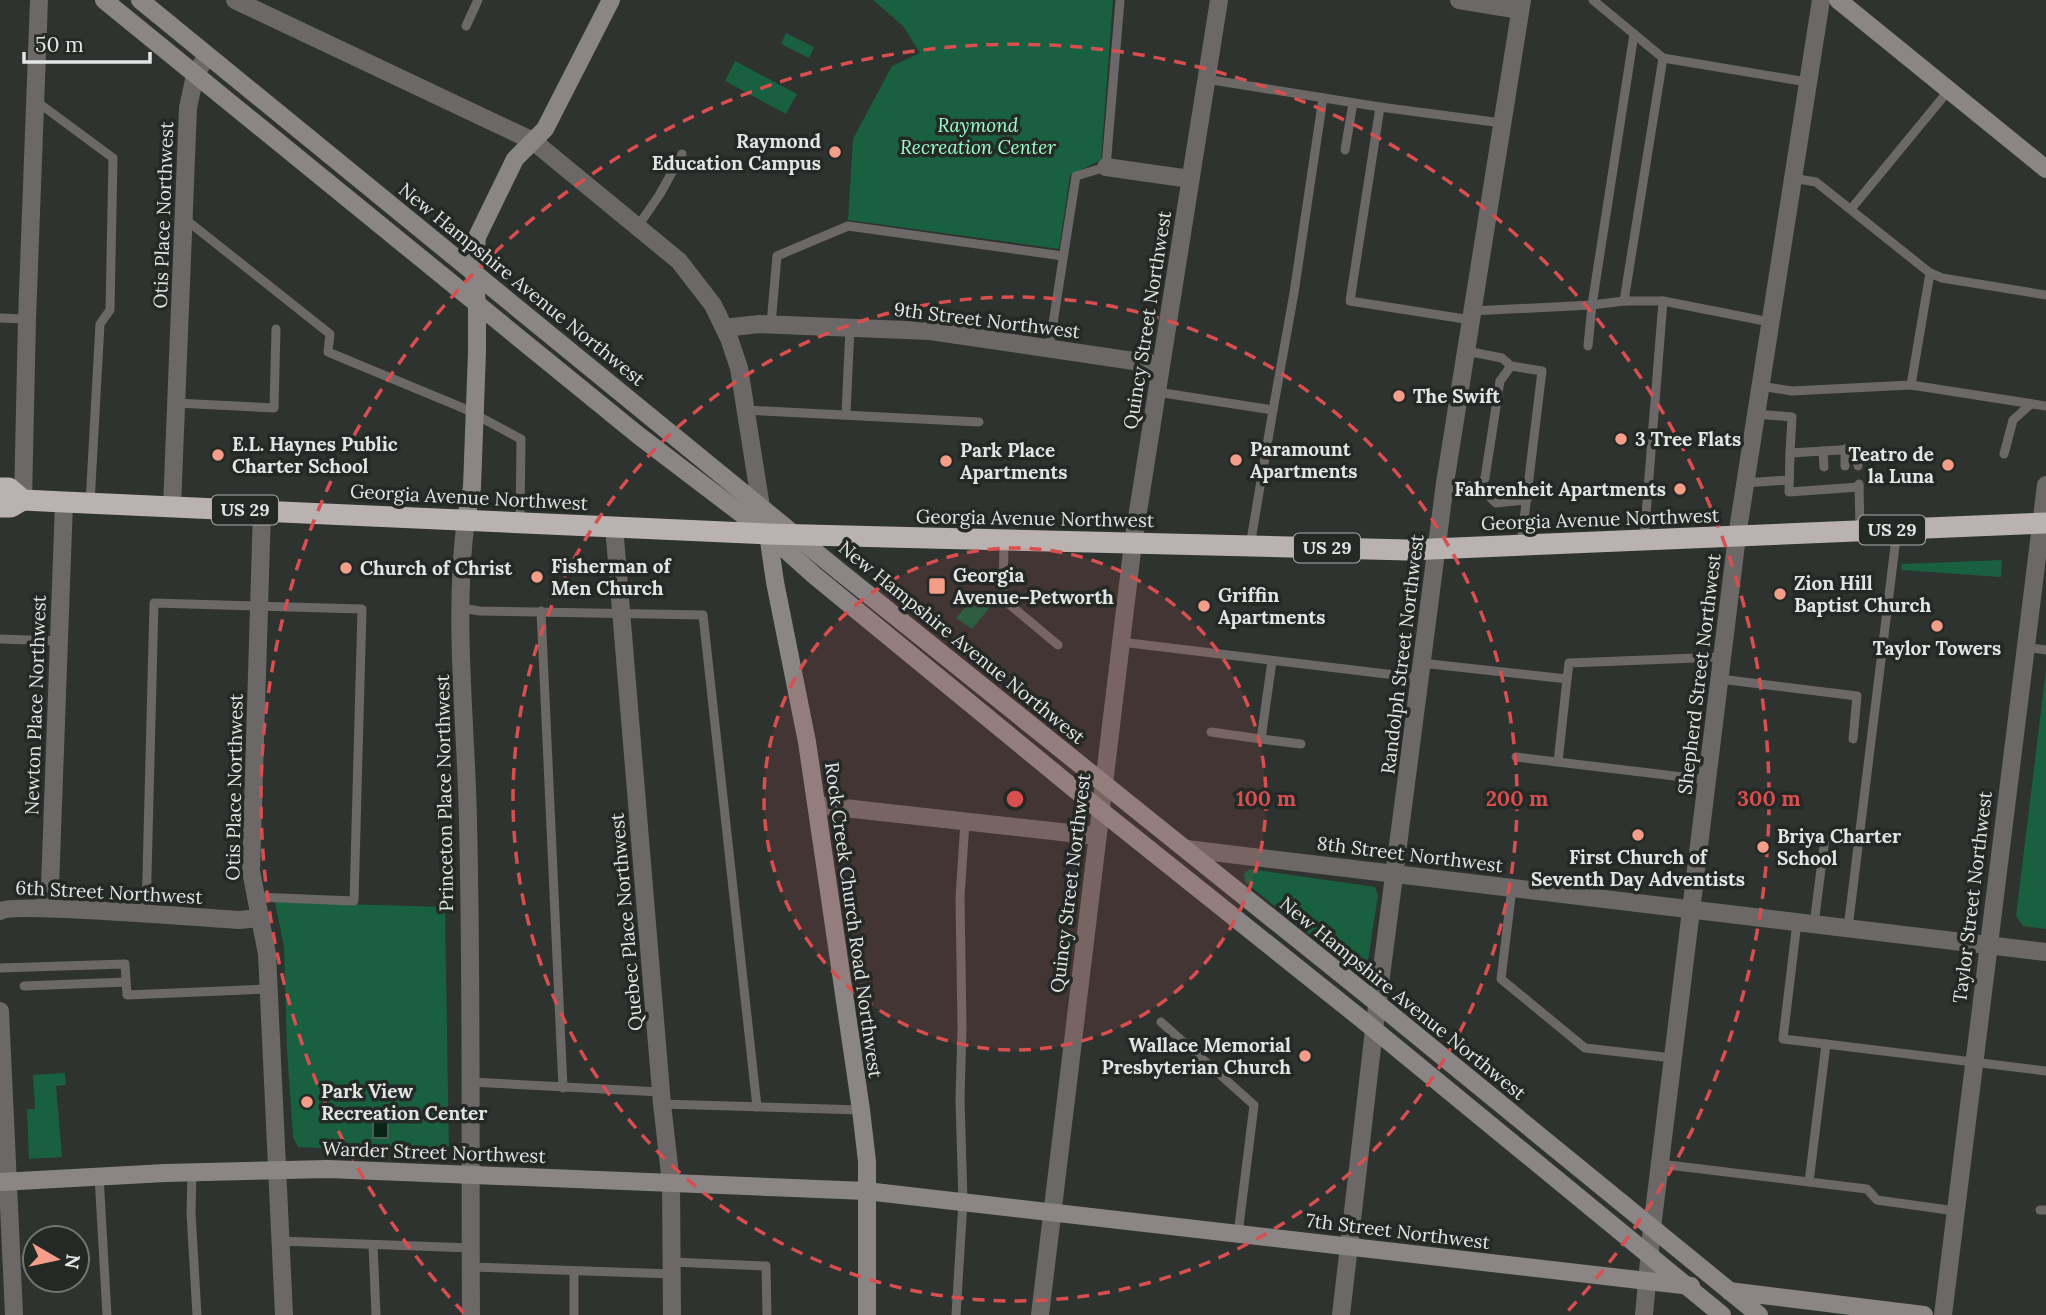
<svg xmlns="http://www.w3.org/2000/svg" width="2046" height="1315" viewBox="0 0 2046 1315" font-family="Lora,serif">
<rect width="100%" height="100%" fill="#2e3330"/>
<g fill="#186040">
<polygon points="873,0 1113,0 1101,160 1070,175 1059,249 848,220 853,139 892,66 920,53 903,26"/>
<polygon points="786,33 814,47 809,58 781,44"/>
<polygon points="735,61 797,94 786,114 725,81"/>
<polygon points="2002,560 2001,577 1901,570 1902,564"/>
<polygon points="975,595 994,599 994,602 972,629 956,618"/>
<polygon points="2046,670 2046,929 2023,926 2016,916"/>
<polygon points="1250,869 1375,887 1378,895 1367,967 1360,971 1354,970 1245,882 1244,874"/>
<polygon points="275,902 445,907 449,1154 298,1147 293,1137 287,1050 284,947"/>
<polygon points="65,1073 66,1085 56,1086 62,1157 29,1159 27,1109 35,1109 33,1075"/>
</g>
<rect fill="#062516" stroke="#485f54" stroke-width="2" x="373" y="1108" width="15" height="30"/>
<g fill="none" stroke-linecap="round" stroke-linejoin="round">
<g stroke="#6b6867" stroke-width="9">
<polyline points="1593,0 1663,58 1807,82"/>
<polyline points="466,26 478,0"/>
<polyline points="1206,79 1380,107 1502,123"/>
<polyline points="36,101 113,158 110,310 100,324 90,503"/>
<polyline points="1380,107 1350,301 1471,320"/>
<polyline points="1345,150 1353,103"/>
<polyline points="1792,178 1816,182 1930,273 1942,278 2046,295"/>
<polyline points="1851,209 1949,90"/>
<polyline points="185,219 330,334 328,352 463,408 521,439 520,522"/>
<polyline points="638,226 660,194 682,154"/>
<polyline points="1624,301 1663,58"/>
<polyline points="1663,301 1770,322"/>
<polyline points="1472,311 1592,305 1624,301 1663,301 1644,540"/>
<polyline points="0,318 27,319"/>
<polyline points="771,324 777,256 848,226 1063,256"/>
<polyline points="1588,346 1592,305 1634,34"/>
<polyline points="1049,349 1076,176 1106,167 1120,0"/>
<polyline points="1466,351 1502,358 1511,366 1542,371 1521,544"/>
<polyline points="1911,385 1930,273"/>
<polyline points="1760,386 1792,391 1911,385 2046,406"/>
<polyline points="1157,392 1273,410 1294,293 1323,98"/>
<polyline points="176,403 274,408 276,329"/>
<polyline points="745,410 979,422"/>
<polyline points="846,414 850,327"/>
<polyline points="1756,414 1792,417 1790,453 1857,449 1858,466"/>
<polyline points="1845,449 1845,466"/>
<polyline points="1823,451 1824,467"/>
<polyline points="1790,453 1789,492 1859,487"/>
<polyline points="2004,454 2013,420 2031,404"/>
<polyline points="1445,483 1479,487 1496,503 1527,500"/>
<polyline points="1745,483 1789,480"/>
<polyline points="1859,484 1860,529"/>
<polyline points="1479,487 1485,478 1500,381 1511,366"/>
<polyline points="1004,540 1003,599 1058,645"/>
<polyline points="1250,546 1273,410"/>
<polyline points="461,608 480,611 703,615 757,1107"/>
<polyline points="541,611 563,1088"/>
<polyline points="0,639 59,641"/>
<polyline points="1121,642 1420,678"/>
<polyline points="2025,647 2046,650"/>
<polyline points="1421,663 1567,679 1569,663 1722,657"/>
<polyline points="1720,679 1857,696 1853,739"/>
<polyline points="1211,732 1261,739 1272,661"/>
<polyline points="1261,739 1301,744"/>
<polyline points="1516,757 1708,780"/>
<polyline points="1558,762 1567,679"/>
<polyline points="1512,888 1501,979 1585,1048 1673,1058"/>
<polyline points="146,914 154,603 362,609 354,901 256,897"/>
<polyline points="1797,922 1783,1039 1826,1044"/>
<polyline points="1814,924 1825,838"/>
<polyline points="1848,928 1897,530"/>
<polyline points="0,968 125,964 127,995 268,989"/>
<polyline points="24,986 126,982"/>
<polyline points="1161,1022 1254,1105 1238,1234"/>
<polyline points="470,1082 661,1092"/>
<polyline points="662,1104 861,1110"/>
<polyline points="1660,1164 1867,1189 1877,1200 1955,1211"/>
<polyline points="192,1172 191,1213 197,1315"/>
<polyline points="99,1176 107,1315"/>
<polyline points="1809,1182 1826,1044 2046,1071"/>
<polyline points="2040,1210 2046,1210"/>
<polyline points="280,1241 471,1248"/>
<polyline points="373,1245 376,1315"/>
<polyline points="672,1262 766,1266 767,1315"/>
<polyline points="471,1267 672,1274"/>
<polyline points="574,1271 574,1315"/>
<polyline points="956,1315 963,1201 960,1100 962,1027 960,897 965,822"/>
</g>
<g stroke="#6b6867" stroke-width="18">
<polyline points="235,0 533,141 679,261 713,305 729,338 739,368 761,507"/>
<polyline points="1459,0 1520,10"/>
<polyline points="1106,167 1190,179"/>
<polyline points="724,328 759,324 930,331 1161,365"/>
<polyline points="23,500 27,319 39,0"/>
<polyline points="172,507 188,108 195,75 207,56"/>
<polyline points="262,510 251,871 267,954 284,1315"/>
<path d="M466 519C453 619 466 721 468 821 472 986 470 1151 471 1315"/>
<polyline points="614,526 662,1104 671,1183 672,1315"/>
<polyline points="817,805 1097,836"/>
<polyline points="1187,849 2046,952"/>
<polyline points="43,908 50,887 64,502"/>
<path d="M0 911C15 902 206 918 239 920L260 918"/>
<polyline points="0,1011 14,1315"/>
<polyline points="1040,1315 1133,543 1219,0"/>
<polyline points="1341,1315 1374,1030 1445,483 1522,0"/>
<polyline points="1644,1315 1652,1228 1737,536 1821,0"/>
<polyline points="1943,1315 2046,485"/>
</g>
<g stroke="#8b8685" stroke-width="18">
<polyline points="104,0 638,435 768,534 815,576 1100,810 1359,1017 1722,1315"/>
<polyline points="140,0 839,571 1377,1003 1759,1315"/>
<polyline points="1838,0 2046,169"/>
<polyline points="466,519 472,487 477,352 477,305 474,271 477,237 515,159 545,129 611,0"/>
<polyline points="768,534 775,582 807,742 861,1110 867,1161 867,1315"/>
<polyline points="0,1182 165,1173 328,1169 866,1191 1691,1286"/>
<polyline points="1729,1291 1924,1315"/>
</g>
<g stroke="#bab2b0" stroke-width="21">
<polyline points="0,488 9,488 23,500 64,502 768,534 1408,550 2046,523"/>
<polyline points="0,507 11,507 23,500"/>
</g>
</g>
<circle cx="1015" cy="799" r="251" fill="#d94e4e" fill-opacity=".12"/>
<g fill="none" stroke="#d94e4e" stroke-width="3.5" stroke-dasharray="12 9">
<circle cx="1015" cy="799" r="251"/>
<circle cx="1015" cy="799" r="502"/>
<path d="M464 1313A754 754 0 1 1 1566 1313"/>
</g>
<g fill="#f49e89" stroke="#242926" stroke-width="2.5">
<circle cx="835" cy="152" r="7"/>
<circle cx="1399" cy="396" r="7"/>
<circle cx="1621" cy="439" r="7"/>
<circle cx="218" cy="455" r="7"/>
<circle cx="1236" cy="460" r="7"/>
<circle cx="946" cy="461" r="7"/>
<circle cx="1948" cy="465" r="7"/>
<circle cx="1680" cy="489" r="7"/>
<circle cx="346" cy="568" r="7"/>
<circle cx="537" cy="577" r="7"/>
<rect x="928" y="577" width="18" height="18" rx="3.5"/>
<circle cx="1780" cy="594" r="7"/>
<circle cx="1204" cy="606" r="7"/>
<circle cx="1937" cy="626" r="7"/>
<circle cx="1638" cy="835" r="7"/>
<circle cx="1763" cy="847" r="7"/>
<circle cx="1305" cy="1056" r="7"/>
<circle cx="307" cy="1102" r="7"/>
</g>
<g text-anchor="middle" stroke-width="7" stroke-linejoin="round" paint-order="stroke">
<g fill="#242926" stroke="#aaadab" stroke-width="2">
<rect x="212" y="495.5" width="66" height="29" rx="5"/>
<rect x="1859" y="515.5" width="66" height="29" rx="5"/>
<rect x="1294" y="533.5" width="66" height="29" rx="5"/>
</g>
<g font-size="18" font-weight="bold" fill="#e3e6e4">
<text x="245" y="516">US 29</text>
<text x="1892" y="536">US 29</text>
<text x="1327" y="554">US 29</text>
</g>
<g font-size="19" font-style="italic" fill="#9dfdc8" stroke="#242926">
<text x="978" y="132">Raymond<tspan x="978" dy="22">Recreation Center</tspan></text>
</g>
<g font-size="19" font-weight="bold" fill="#e3e6e4" stroke="#242926" text-anchor="start">
<text x="821" y="148" text-anchor="end">Raymond<tspan x="821" dy="22">Education Campus</tspan></text>
<text x="1413" y="403">The Swift</text>
<text x="1635" y="446">3 Tree Flats</text>
<text x="232" y="451">E.L. Haynes Public<tspan x="232" dy="22">Charter School</tspan></text>
<text x="1250" y="456">Paramount<tspan x="1250" dy="22">Apartments</tspan></text>
<text x="960" y="457">Park Place<tspan x="960" dy="22">Apartments</tspan></text>
<text x="1934" y="461" text-anchor="end">Teatro de<tspan x="1934" dy="22">la Luna</tspan></text>
<text x="1666" y="496" text-anchor="end">Fahrenheit Apartments</text>
<text x="551" y="573">Fisherman of<tspan x="551" dy="22">Men Church</tspan></text>
<text x="360" y="575">Church of Christ</text>
<text x="953" y="582">Georgia<tspan x="953" dy="22">Avenue–Petworth</tspan></text>
<text x="1794" y="590">Zion Hill<tspan x="1794" dy="22">Baptist Church</tspan></text>
<text x="1218" y="602">Griffin<tspan x="1218" dy="22">Apartments</tspan></text>
<text x="1937" y="655" text-anchor="middle">Taylor Towers</text>
<text x="1777" y="843">Briya Charter<tspan x="1777" dy="22">School</tspan></text>
<text x="1638" y="864" text-anchor="middle">First Church of<tspan x="1638" dy="22">Seventh Day Adventists</tspan></text>
<text x="1291" y="1052" text-anchor="end">Wallace Memorial<tspan x="1291" dy="22">Presbyterian Church</tspan></text>
<text x="321" y="1098">Park View<tspan x="321" dy="22">Recreation Center</tspan></text>
</g>
<g font-size="19" fill="#e3e6e4" stroke="#242926">
<text transform="translate(163 215) rotate(-88)" y="7">Otis Place Northwest</text>
<text transform="translate(522 284) rotate(39)" y="7">New Hampshire Avenue Northwest</text>
<text transform="translate(987 320) rotate(7)" y="7">9th Street Northwest</text>
<text transform="translate(1147 320) rotate(-81)" y="7">Quincy Street Northwest</text>
<text transform="translate(469 497) rotate(3)" y="7">Georgia Avenue Northwest</text>
<text transform="translate(1035 518) rotate(1)" y="7">Georgia Avenue Northwest</text>
<text transform="translate(1600 519) rotate(-2)" y="7">Georgia Avenue Northwest</text>
<text transform="translate(962 642) rotate(39)" y="7">New Hampshire Avenue Northwest</text>
<text transform="translate(1402 654) rotate(-83)" y="7">Randolph Street Northwest</text>
<text transform="translate(1699 674) rotate(-83)" y="7">Shepherd Street Northwest</text>
<text transform="translate(35 705) rotate(-88)" y="7">Newton Place Northwest</text>
<text transform="translate(234 787) rotate(-89)" y="7">Otis Place Northwest</text>
<text transform="translate(444 793) rotate(-91)" y="7">Princeton Place Northwest</text>
<text transform="translate(1410 854) rotate(7)" y="7">8th Street Northwest</text>
<text transform="translate(1070 883) rotate(-83)" y="7">Quincy Street Northwest</text>
<text transform="translate(109 892) rotate(3)" y="7">6th Street Northwest</text>
<text transform="translate(1972 897) rotate(-83)" y="7">Taylor Street Northwest</text>
<text transform="translate(854 920) rotate(82)" y="7">Rock Creek Church Road Northwest</text>
<text transform="translate(626 922) rotate(-95)" y="7">Quebec Place Northwest</text>
<text transform="translate(1403 998) rotate(39)" y="7">New Hampshire Avenue Northwest</text>
<text transform="translate(434 1152) rotate(2)" y="7">Warder Street Northwest</text>
<text transform="translate(1398 1231) rotate(7)" y="7">7th Street Northwest</text>
</g>
</g>
<circle cx="1015" cy="799" r="10" fill="#d94e4e" stroke="#242926" stroke-width="3.5"/>
<g font-size="21" text-anchor="middle" font-weight="bold" fill="#d94e4e" stroke="#242926" stroke-width="7" stroke-linejoin="round" paint-order="stroke">
<text x="1266" y="806">100 m</text>
<text x="1517" y="806">200 m</text>
<text x="1769" y="806">300 m</text>
</g>
<g transform="translate(56 1259) rotate(99)"><circle r="33" fill="#242926" stroke="#707572" stroke-width="2"/>
<path d="M0-5L12 26L0 18L-12 26Z" fill="#f49e89"/>
<text y="-10" font-size="19" font-weight="bold" text-anchor="middle" fill="#e3e6e4">N</text>
</g>
<path d="M24 52v10h126v-10" fill="none" stroke="#e3e6e4" stroke-width="3.5"/>
<text x="35" y="52" font-size="21" fill="#e3e6e4" stroke="#242926" stroke-width="5" paint-order="stroke">50 m</text>
</svg>
